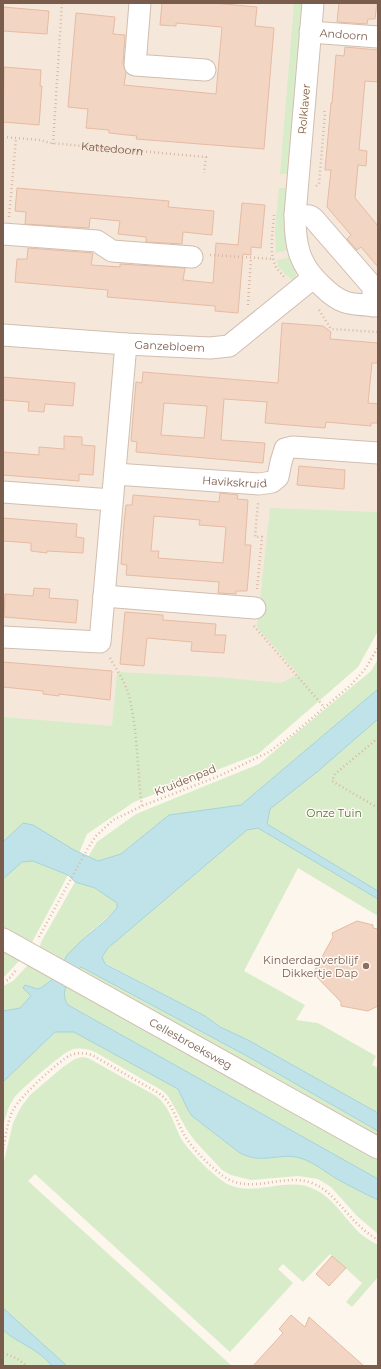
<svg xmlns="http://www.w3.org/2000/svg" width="381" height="1369" viewBox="0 0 381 1369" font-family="Montserrat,sans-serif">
<rect width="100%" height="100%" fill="#fdf6ec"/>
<polygon fill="#f5e8da" points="3,3 378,3 378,602 315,674 141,739 3,732"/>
<g fill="#d8ecc9">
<polygon points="294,3 304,3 289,174 280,174"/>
<polygon points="279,188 286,188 288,189 286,239 288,250 276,253 275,230"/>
<path d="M291 257C295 266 298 273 295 283L278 267 277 260Z"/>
<polygon points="270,508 378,512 378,631 358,667 258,754 134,802 87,834 79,853 23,823 3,842 3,717 112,726 117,672 217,677 281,683 298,674 257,627"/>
<polygon points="378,659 378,689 241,805 169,815 121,854 98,861 88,857 97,842 136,814 259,764 371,671"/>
<polygon points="378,718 378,891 267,824 270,809"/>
<polygon points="258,828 378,899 378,916 298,868 244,971 305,1005 296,1020 318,1023 376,1056 372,1065 378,1068 378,1113 248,1040 220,1027 205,1016 103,962 102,954 108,948 247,830"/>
<path d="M27 861H33L68 875 29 948 3 933V879C10 872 17 863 27 861Z"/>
<path d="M75 882 95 888 117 903V908C99 927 74 942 61 966L39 949 41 942Z"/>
<polygon points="3,944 20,960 3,978"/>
<path d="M29 964 57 976C45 985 42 993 26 985L31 996 20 1008 3 1011V986L13 981Z"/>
<polygon points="81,967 247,1056 378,1131 378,1141 76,973"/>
<path d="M68 982 378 1156V1179L68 1005C61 996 64 992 68 982Z"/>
<path d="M74 1031 178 1089 192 1116 240 1153C263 1165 280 1152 300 1158 314 1162 325 1172 337 1179 351 1187 364 1193 378 1200V1234L357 1216 331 1187 318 1179 298 1176 251 1180 231 1175 222 1170 195 1141 187 1130 168 1096 163 1091 95 1052C87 1049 79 1047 71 1050 62 1053 20 1090 14 1098 8 1107 5 1118 3 1128V1082L55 1032Z"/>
<path d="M82 1057 88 1058 156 1096C171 1108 173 1124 182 1140 189 1151 209 1171 220 1179 246 1201 281 1177 309 1187 333 1195 344 1219 362 1235 367 1239 373 1242 378 1245V1277L352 1307 346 1302 362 1283 330 1254 303 1282 283 1264 278 1269 293 1283 230 1352 35 1174 28 1181 232 1366H67L3 1308V1165L13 1123 21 1107 30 1095 63 1067 75 1059Z"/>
<path d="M3 1330C19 1344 39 1349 52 1366H3Z"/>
</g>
<g fill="#bfe3e8" stroke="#a5d3da">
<path d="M378 689V719L317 772 270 809 267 824 378 891V899L258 828 247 830 108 948 102 957 105 964 205 1016 220 1027 248 1040 378 1113V1131L247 1056 81 967C71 977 58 991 68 1005L378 1179V1200C364 1193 351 1187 337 1179 325 1172 314 1162 300 1158 280 1152 263 1165 240 1153L192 1116 188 1110 178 1089 74 1032H55L3 1082V1011L20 1008 31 996 23 988 25 985 37 989 41 988 57 976 67 955 81 941 106 920 117 908V903L95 888 75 882 68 875 33 861 22 862 3 879V842L23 823 33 825 74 850 98 861 121 854 169 815 241 805Z"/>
<path d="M3 1308 67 1366H52C39 1349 19 1344 3 1330Z"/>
</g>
<g fill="#f3d5c3" stroke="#e6bba3" fill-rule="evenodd">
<polygon points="162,3 213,3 257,7 255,26 274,28 264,149 136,139 137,136 109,133 109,130 86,128 88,109 68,107 76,13 115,17 113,34 125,35 123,64 126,72 124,85 216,94 222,27 176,23 176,26 160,25"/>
<polygon points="339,3 377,3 375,19 368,19 367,24 337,22"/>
<polygon points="3,7 49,11 47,34 3,31"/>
<polygon points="345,47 378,50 378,82 365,81 359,150 367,151 366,166 358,165 355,198 378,226 378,267 361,247 357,250 347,239 351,235 327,207 331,170 325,170 331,103 332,103 336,55 344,56"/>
<polygon points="4,67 41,70 40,86 42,86 39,125 3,122"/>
<polygon points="17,188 169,201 168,207 214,211 212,235 183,232 182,244 146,242 146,237 118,234 120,221 90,218 89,228 25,224 26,212 15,211"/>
<polygon points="242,203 265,205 261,248 251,247 251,255 243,254 238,313 215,311 215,306 107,297 108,290 15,282 17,259 27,259 28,248 93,253 91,265 120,267 120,264 185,268 183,280 213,283 216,243 238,245"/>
<path d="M282 323 323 326 331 332 330 339 378 343V363H372L368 403 378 404V423H371V426L326 422 325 428 265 423 267 402 224 399 221 440 265 443 263 463 136 452 137 442 131 441 134 405 136 382 142 383 143 372 278 383ZM164 403 207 406 204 438 161 435Z"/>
<polygon points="3,377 75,383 73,406 45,404 44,412 28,411 29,402 3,400"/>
<polygon points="64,436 82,437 82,445 95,446 93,475 79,474 79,481 3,475 3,452 39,455 39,447 64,449"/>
<polygon points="299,466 345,470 344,489 297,485"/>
<path d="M220 493 238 495 237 499 248 500 245 545H251L247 591H236V594L218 593 219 582 126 575 127 565 121 564 124 523 126 505H132L133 495 219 502ZM154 516 200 520 199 525 226 527 223 563 158 558 159 551H151Z"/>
<polygon points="3,518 77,524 76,537 84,538 83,553 47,551 47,553 31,551 31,543 3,541"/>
<polygon points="34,588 50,589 49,598 78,600 76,623 4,617 5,594 33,596"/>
<polygon points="125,612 163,615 163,620 216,624 215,635 226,635 224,653 191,651 192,642 147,638 144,666 120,664"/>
<polygon points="3,662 112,671 110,700 59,694 59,696 43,694 43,691 3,687"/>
<polygon points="357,921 373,925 373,928 378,929 378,1006 368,1011 341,1006 341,1002 313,973 333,937 332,933"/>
<polygon points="332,1256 346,1268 329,1286 316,1274"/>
<polygon points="291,1315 305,1327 309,1317 364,1366 253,1366 283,1333 279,1329"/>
</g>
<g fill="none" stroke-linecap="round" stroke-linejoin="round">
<defs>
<g id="minor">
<polyline points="140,3 135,65 205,70"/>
<path d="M313 3 295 215C295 246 299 265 322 286 329 293 336 299 345 302 355 305 367 305 378 306"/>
<path id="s2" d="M310 32 378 37"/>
<polyline points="295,215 310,216 314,219 373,287 373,306"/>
<polyline points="3,234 97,241 112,251 192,257"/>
<path id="s3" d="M3 335 126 344 210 348 229 346 313 278"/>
<path id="s4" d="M115 474 259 484 272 482 278 477 281 462 285 449 293 447 378 453"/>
<polyline points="3,492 112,500"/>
<polyline points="104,596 255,608"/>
<polyline points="3,637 100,642 126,344"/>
<path id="s5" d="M3 939 378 1148"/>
</g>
</defs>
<use href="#minor" stroke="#d1beb0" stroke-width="23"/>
<g stroke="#d9b8a5" stroke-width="2.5" stroke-dasharray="1 3" stroke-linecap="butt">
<path id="s1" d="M3 137 40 140 50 143 206 157 204 173"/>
<polyline points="53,144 62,3"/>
<polyline points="316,186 319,184 325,114 324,109"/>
<path d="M274 215C273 230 269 251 275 265 277 270 282 274 285 278"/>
<polyline points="9,217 16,138"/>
<polyline points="210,255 274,259"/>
<polyline points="248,305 251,258"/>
<polyline points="319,310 331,329 378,332"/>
<polyline points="257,589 262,537 255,537 258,503"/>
<polyline points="254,626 324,707"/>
<path d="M110 658C117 670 125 682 129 696 138 732 137 770 142 806"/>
<polyline points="378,738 335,774 332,781 378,808"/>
<polyline points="39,937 88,848 96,836 113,820 142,806 219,776 269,752 292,735 351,685 366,668 378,647"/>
<polyline points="3,982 8,980 17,969"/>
<path d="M3 1149C6 1136 7 1122 13 1110 19 1098 58 1061 71 1055 78 1052 85 1053 92 1055 108 1064 123 1073 139 1082 149 1088 160 1092 167 1101 175 1111 178 1125 185 1136 194 1151 209 1165 223 1176 250 1195 280 1174 309 1182 327 1188 336 1201 348 1214 357 1224 366 1233 378 1240"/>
<polyline points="3,1353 16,1358 27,1366"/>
</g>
<use href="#minor" stroke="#fff" stroke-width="21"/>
</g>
<circle fill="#8d6e63" stroke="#fffaf3" stroke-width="1.5" cx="366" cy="966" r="4"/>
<g text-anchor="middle" stroke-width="3" stroke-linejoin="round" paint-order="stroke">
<g font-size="11" fill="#7a5c4d" stroke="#fffaf3">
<text dy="4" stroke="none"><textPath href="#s2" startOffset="34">Andoorn</textPath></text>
<text transform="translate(304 109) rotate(-85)" y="4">Rolklaver</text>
<text dy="4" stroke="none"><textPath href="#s1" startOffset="110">Kattedoorn</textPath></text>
<text dy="4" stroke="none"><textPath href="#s3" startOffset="167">Ganzebloem</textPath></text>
<text dy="4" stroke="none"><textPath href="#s4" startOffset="120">Havikskruid</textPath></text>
<text transform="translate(185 780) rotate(-22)" y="4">Kruidenpad</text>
<text dy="4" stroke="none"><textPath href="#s5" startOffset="215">Cellesbroeksweg</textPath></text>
</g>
<g font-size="11" fill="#537a41" stroke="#fffaf3">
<text x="334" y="817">Onze Tuin</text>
</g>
<g font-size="11" fill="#785e54" stroke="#fffaf3" text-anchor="end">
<text x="358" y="964">Kinderdagverblijf<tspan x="358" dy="13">Dikkertje Dap</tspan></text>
</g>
</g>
<rect width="381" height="1369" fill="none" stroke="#7a5c4d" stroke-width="8"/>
</svg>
